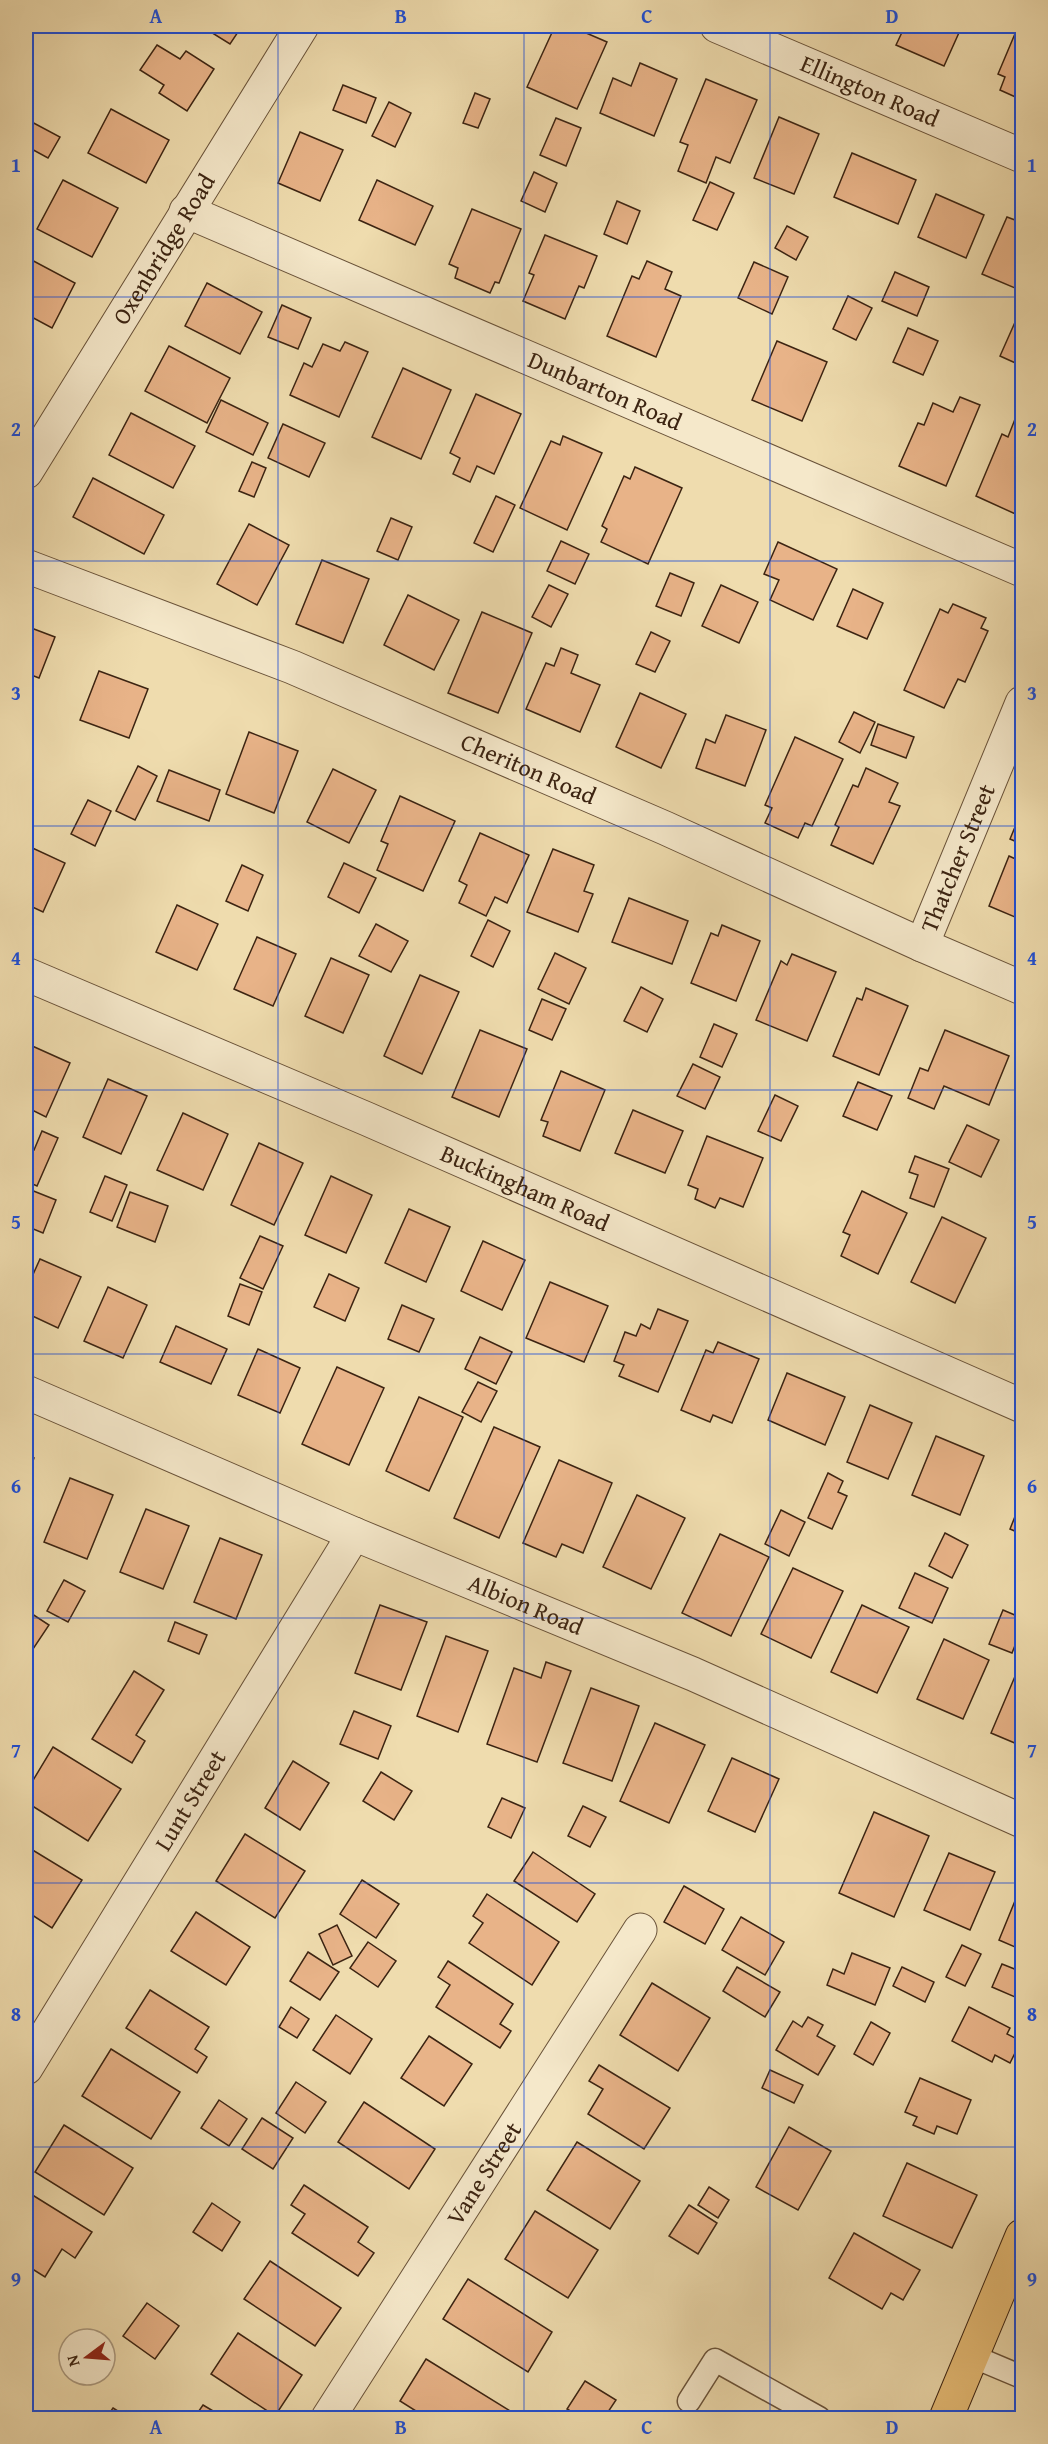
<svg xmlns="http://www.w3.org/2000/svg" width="1048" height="2444" viewBox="0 0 1048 2444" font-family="'Gentium Book Plus',serif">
<rect width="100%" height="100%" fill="#efdcae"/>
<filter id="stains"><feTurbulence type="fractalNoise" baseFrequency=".00333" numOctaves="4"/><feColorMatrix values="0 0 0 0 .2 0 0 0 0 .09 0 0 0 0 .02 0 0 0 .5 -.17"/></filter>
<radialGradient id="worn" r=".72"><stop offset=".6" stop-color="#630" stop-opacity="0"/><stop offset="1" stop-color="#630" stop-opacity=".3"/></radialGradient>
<g fill="#e8b388" stroke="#3c2412" stroke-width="1.5">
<polygon points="201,26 242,26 230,44"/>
<polygon points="555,26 570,26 607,42 577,109 527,87"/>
<polygon points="905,26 962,26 944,66 896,45"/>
<polygon points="1017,29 1022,31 1022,100 1000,90 1005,77 998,74"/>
<polygon points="157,45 180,59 186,51 214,69 187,111 159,93 164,85 140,70"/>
<polygon points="640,63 677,79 654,136 600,113 613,78 631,86"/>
<polygon points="706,79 757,100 730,163 716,157 706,183 678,171 688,145 680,142"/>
<polygon points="343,85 376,98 366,123 333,110"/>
<polygon points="475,93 490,99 478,128 463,123"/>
<polygon points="389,102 411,113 395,147 372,136"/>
<polygon points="111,109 169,140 146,183 88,153"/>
<polygon points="779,117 819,134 794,194 754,178"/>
<polygon points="556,118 581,128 566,166 540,155"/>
<polygon points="28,120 60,137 48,158 26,146 26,124"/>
<polygon points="300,132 343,150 320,201 278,183"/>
<polygon points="852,153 916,180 898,224 834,197"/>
<polygon points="534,172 557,183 545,212 521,201"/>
<polygon points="63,180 118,208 92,257 37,229"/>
<polygon points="377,180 433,206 415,245 359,220"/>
<polygon points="710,182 734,193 717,230 693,220"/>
<polygon points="936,194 984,215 966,258 918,237"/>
<polygon points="617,201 640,211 627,244 604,234"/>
<polygon points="472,209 521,229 499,283 495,282 490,293 455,278 458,268 449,264"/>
<polygon points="1018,214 1022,216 1022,291 982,274 1007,217 1015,220"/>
<polygon points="787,226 808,237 796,260 775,248"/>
<polygon points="545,235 597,256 584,288 579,286 565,319 523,301 534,275 529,273"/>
<polygon points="26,257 75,283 52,328 26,314"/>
<polygon points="647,261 672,272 665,289 681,296 656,357 607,336 632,276 639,279"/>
<polygon points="754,262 788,277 772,314 738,298"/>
<polygon points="895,272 929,287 917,316 882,301"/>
<polygon points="207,283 262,312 240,354 185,326"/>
<polygon points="848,296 872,308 856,340 833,329"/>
<polygon points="282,305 311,318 298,349 268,337"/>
<polygon points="1016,320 1022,323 1022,366 1000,356"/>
<polygon points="908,328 938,341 923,375 893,362"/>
<polygon points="777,341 827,362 802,421 752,400"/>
<polygon points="345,342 368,352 339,417 290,395 304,363 312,367 323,344 340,351"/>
<polygon points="169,346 230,378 207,423 145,391"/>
<polygon points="403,368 451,390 421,459 372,437"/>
<polygon points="476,394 521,414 494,474 477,466 470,482 453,474 460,458 450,453"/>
<polygon points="960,397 980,405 946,486 899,466 918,423 924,425 933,403 953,412"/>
<polygon points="221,400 268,423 253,455 206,432"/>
<polygon points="131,413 195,446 173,488 109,455"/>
<polygon points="1017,414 1022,417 1022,517 976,496 1002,434 1008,437"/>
<polygon points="283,424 325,443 309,477 268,458"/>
<polygon points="563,436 602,453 567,530 520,508 551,441 560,445"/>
<polygon points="252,462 266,468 254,497 239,491"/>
<polygon points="635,467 682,488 648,564 601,542 607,529 602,526 624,476 630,479"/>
<polygon points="93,478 164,515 144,554 73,517"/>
<polygon points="496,496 515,505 493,552 474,543"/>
<polygon points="391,518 412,527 398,560 377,551"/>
<polygon points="249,524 289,545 257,605 217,584"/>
<polygon points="561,541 589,554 575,584 547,571"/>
<polygon points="778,542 837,569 813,620 770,600 779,580 764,574"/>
<polygon points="322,560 369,579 343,643 296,624"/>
<polygon points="670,573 694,583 681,616 656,606"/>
<polygon points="549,585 568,594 551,627 532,617"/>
<polygon points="721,585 758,602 739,643 702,626"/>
<polygon points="853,589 883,603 867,639 837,626"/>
<polygon points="408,595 459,620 434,670 384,645"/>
<polygon points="953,604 986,618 981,628 988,631 965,682 958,679 944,708 904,690 940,609 948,613"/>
<polygon points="482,612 532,633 498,713 448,693"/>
<polygon points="26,626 55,637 39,678 26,673"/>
<polygon points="651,632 670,641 655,672 636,664"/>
<polygon points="561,648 578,655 571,673 600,685 580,732 526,709 546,663 554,666"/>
<polygon points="99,671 148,689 129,738 80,720"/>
<polygon points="640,693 686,714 661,768 616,747"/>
<polygon points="854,712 875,722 860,753 839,742"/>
<polygon points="726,715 766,730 745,786 696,768 706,739 715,743"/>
<polygon points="878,724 914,737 906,758 871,745"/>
<polygon points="249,732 298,751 274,813 226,794"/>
<polygon points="795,737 843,759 812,826 805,823 798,838 765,823 772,808 765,805"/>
<polygon points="138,766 157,776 135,820 116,811"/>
<polygon points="866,768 898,783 889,802 900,806 873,864 831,845 839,827 835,825 853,785 858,787"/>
<polygon points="333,769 376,790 349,843 307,822"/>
<polygon points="169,770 220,790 209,821 157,801"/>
<polygon points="400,796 455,821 423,891 377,870 388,844 381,841"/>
<polygon points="88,800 111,811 95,846 71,834"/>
<polygon points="1022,810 1022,844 1010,839"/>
<polygon points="480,833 529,855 507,903 495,897 486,916 459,903 467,885 459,881"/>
<polygon points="26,845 65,863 43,912 26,904"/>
<polygon points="553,849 594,865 584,891 593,894 578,932 527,912"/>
<polygon points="1009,856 1022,862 1022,920 989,906"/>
<polygon points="344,863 376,878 359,913 328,897"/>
<polygon points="242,865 263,875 248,911 226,901"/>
<polygon points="629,898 688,921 672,964 612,942"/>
<polygon points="177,905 218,924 197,970 156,952"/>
<polygon points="488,920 510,931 493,967 471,956"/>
<polygon points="376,924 408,941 391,972 359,956"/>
<polygon points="722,925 760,941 736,1001 691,983 711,933 718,936"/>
<polygon points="257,937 296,954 273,1006 234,989"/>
<polygon points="555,953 586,968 569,1004 538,989"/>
<polygon points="792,954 836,972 807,1041 756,1020 781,961 787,965"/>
<polygon points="331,958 369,975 343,1033 305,1016"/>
<polygon points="420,975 459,992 422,1074 384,1056"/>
<polygon points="641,987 663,999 647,1032 624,1021"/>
<polygon points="866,988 908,1006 879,1075 833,1056 857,998 862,1000"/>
<polygon points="542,999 566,1009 552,1040 529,1030"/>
<polygon points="714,1024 737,1034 722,1067 700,1057"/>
<polygon points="480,1030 527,1049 499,1117 452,1097"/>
<polygon points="945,1030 1009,1056 989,1105 944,1086 934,1109 908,1098 920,1068 928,1071"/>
<polygon points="30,1045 70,1063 46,1117 26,1107 26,1054"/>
<polygon points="693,1064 720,1077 705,1109 677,1096"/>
<polygon points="561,1071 605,1090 580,1151 543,1136 548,1122 541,1120"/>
<polygon points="108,1079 147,1096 121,1154 83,1137"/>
<polygon points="858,1082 892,1096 877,1130 843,1116"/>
<polygon points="775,1095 798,1106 781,1141 758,1131"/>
<polygon points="633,1110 683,1131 665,1173 615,1153"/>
<polygon points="183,1113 228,1134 203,1190 157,1170"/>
<polygon points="967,1125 999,1140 981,1177 949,1162"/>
<polygon points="42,1131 58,1138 37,1186 26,1181 26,1153 28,1148 34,1150"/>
<polygon points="707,1136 763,1158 743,1207 720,1198 715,1208 695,1199 698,1189 688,1185"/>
<polygon points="259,1143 303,1163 274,1225 231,1205"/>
<polygon points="915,1156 949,1169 934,1207 910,1198 918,1175 909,1172"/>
<polygon points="105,1176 127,1185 112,1221 90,1212"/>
<polygon points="331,1176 372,1195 346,1253 305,1235"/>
<polygon points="26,1188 56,1200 43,1233 26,1226"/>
<polygon points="862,1191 907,1213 878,1274 841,1256 850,1235 843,1232"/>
<polygon points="130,1192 168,1206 155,1242 117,1227"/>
<polygon points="409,1209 450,1227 426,1282 385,1263"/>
<polygon points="942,1217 986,1238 955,1303 911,1282"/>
<polygon points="260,1236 283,1246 263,1289 240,1278"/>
<polygon points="483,1241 525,1260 502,1310 461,1291"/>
<polygon points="40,1259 81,1277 58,1328 26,1313 26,1290"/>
<polygon points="329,1274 359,1288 345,1321 314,1307"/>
<polygon points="550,1282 608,1306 584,1362 526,1338"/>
<polygon points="240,1284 262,1292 249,1325 228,1316"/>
<polygon points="108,1287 147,1305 123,1358 84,1341"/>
<polygon points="402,1305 434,1319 419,1352 388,1339"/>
<polygon points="658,1309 688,1321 658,1392 619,1376 624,1365 614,1361 625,1332 636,1336 641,1324 650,1329"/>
<polygon points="176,1326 227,1349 211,1384 160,1362"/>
<polygon points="480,1337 512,1352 496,1384 465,1369"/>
<polygon points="718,1342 759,1359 732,1423 713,1415 710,1422 681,1410 706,1350 713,1353"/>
<polygon points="258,1349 300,1368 280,1413 238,1395"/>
<polygon points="337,1367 384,1388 349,1465 302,1444"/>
<polygon points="787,1373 845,1397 825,1445 768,1420"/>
<polygon points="478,1382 497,1391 481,1422 462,1412"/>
<polygon points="419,1397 463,1417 429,1491 386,1471"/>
<polygon points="870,1405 912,1423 888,1479 847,1462"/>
<polygon points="494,1427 540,1447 499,1538 454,1518"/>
<polygon points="936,1436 984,1456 960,1515 912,1495"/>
<polygon points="26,1454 34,1458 26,1481"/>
<polygon points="559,1460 612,1483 583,1553 562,1544 556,1557 523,1543"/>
<polygon points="828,1473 843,1481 838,1492 847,1496 832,1529 808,1518"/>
<polygon points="70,1478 113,1495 87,1559 44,1542"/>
<polygon points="637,1495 685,1518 651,1589 603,1567"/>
<polygon points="1022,1499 1022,1534 1010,1529"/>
<polygon points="146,1509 189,1526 163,1589 120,1572"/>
<polygon points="781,1510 805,1522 789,1556 765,1544"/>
<polygon points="945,1533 968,1545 952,1578 929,1566"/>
<polygon points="720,1534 769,1557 731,1636 682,1613"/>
<polygon points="220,1538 262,1555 236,1619 194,1602"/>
<polygon points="793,1568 843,1591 811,1658 761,1634"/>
<polygon points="915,1573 948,1588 932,1623 899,1608"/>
<polygon points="64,1580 85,1591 68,1622 47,1611"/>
<polygon points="380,1605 427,1622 401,1690 355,1673"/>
<polygon points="862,1605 909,1627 877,1693 831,1672"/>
<polygon points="26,1610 49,1625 29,1655 26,1653"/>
<polygon points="1003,1610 1022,1618 1022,1628 1012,1653 989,1644"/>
<polygon points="175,1622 207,1635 199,1654 168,1641"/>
<polygon points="446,1636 488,1651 458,1732 417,1716"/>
<polygon points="944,1639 989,1660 963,1719 917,1699"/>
<polygon points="546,1662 571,1671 537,1762 487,1744 514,1668 541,1678"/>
<polygon points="134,1671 164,1690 136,1735 145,1741 132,1763 92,1739"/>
<polygon points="1016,1674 1022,1677 1022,1746 991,1733"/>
<polygon points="591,1688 639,1706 612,1781 563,1763"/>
<polygon points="354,1711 391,1726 378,1759 340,1744"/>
<polygon points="655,1723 705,1745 669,1823 620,1801"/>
<polygon points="53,1747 121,1789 88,1841 26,1802 26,1792"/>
<polygon points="732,1758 779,1779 755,1832 708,1811"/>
<polygon points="293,1761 329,1783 300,1830 265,1808"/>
<polygon points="381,1772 412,1791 394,1820 363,1801"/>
<polygon points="502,1798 525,1808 511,1838 488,1827"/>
<polygon points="583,1806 606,1817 590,1847 568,1836"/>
<polygon points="874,1812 929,1836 894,1917 839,1893"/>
<polygon points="245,1834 305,1871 275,1918 216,1881"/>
<polygon points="26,1846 82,1880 52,1928 26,1911"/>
<polygon points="533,1852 595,1894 577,1922 514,1881"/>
<polygon points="949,1853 995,1872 970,1930 924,1910"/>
<polygon points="362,1880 399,1904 376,1938 340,1914"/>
<polygon points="684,1886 724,1909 705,1944 664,1922"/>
<polygon points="1019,1891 1022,1892 1022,1950 999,1940"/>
<polygon points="487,1894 559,1942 532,1985 469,1943 483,1923 473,1916"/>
<polygon points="196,1912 250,1947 226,1985 171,1951"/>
<polygon points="741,1917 784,1942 765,1975 722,1950"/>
<polygon points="337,1925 352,1956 333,1965 319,1934"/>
<polygon points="368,1942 396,1961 378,1987 350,1968"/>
<polygon points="962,1945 981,1954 965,1986 946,1977"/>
<polygon points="308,1952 339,1972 320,2000 290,1981"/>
<polygon points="852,1953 890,1968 875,2005 827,1985 833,1969 844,1974"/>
<polygon points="448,1961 513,2004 500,2024 511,2031 500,2048 436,2007 450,1985 438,1977"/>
<polygon points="1002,1964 1022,1972 1022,2000 992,1987"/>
<polygon points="737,1967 780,1992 765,2017 723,1991"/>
<polygon points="902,1967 934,1982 925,2002 893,1986"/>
<polygon points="652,1983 710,2018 678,2071 620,2035"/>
<polygon points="150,1990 209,2027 195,2049 207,2057 197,2073 126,2028"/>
<polygon points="291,2007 309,2019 297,2038 279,2027"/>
<polygon points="969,2007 1010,2028 1007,2034 1021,2041 1010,2063 995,2055 992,2062 952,2041"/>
<polygon points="336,2015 372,2039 350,2074 313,2050"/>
<polygon points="808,2017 823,2025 817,2036 835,2046 818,2075 776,2050 793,2021 802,2027"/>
<polygon points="871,2022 890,2033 873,2065 854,2054"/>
<polygon points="429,2036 472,2064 444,2106 401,2078"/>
<polygon points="111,2049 180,2092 151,2139 82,2096"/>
<polygon points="599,2065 670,2108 644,2149 588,2114 603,2089 589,2081"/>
<polygon points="770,2070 803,2085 794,2103 762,2088"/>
<polygon points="920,2078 971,2100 957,2134 937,2126 934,2134 913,2125 917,2117 905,2112"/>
<polygon points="296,2082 326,2102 305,2133 276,2113"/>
<polygon points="219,2100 247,2119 229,2146 201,2128"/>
<polygon points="364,2102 435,2149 409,2189 338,2142"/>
<polygon points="262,2118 293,2138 273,2169 242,2149"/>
<polygon points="64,2125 133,2168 104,2215 35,2172"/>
<polygon points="789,2127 831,2151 798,2210 756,2187"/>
<polygon points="577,2142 640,2181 610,2229 547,2190"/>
<polygon points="907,2163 977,2195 952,2248 883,2216"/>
<polygon points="304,2185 368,2227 358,2242 374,2253 358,2276 292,2233 305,2214 291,2205"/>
<polygon points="709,2187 729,2200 718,2218 698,2205"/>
<polygon points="26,2191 92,2232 75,2258 62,2249 45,2277 26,2265"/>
<polygon points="212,2203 240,2222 222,2251 193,2232"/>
<polygon points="689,2205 717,2223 698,2254 669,2236"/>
<polygon points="535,2211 598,2250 568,2298 505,2259"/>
<polygon points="854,2233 920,2270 903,2300 891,2293 882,2309 829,2278"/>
<polygon points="270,2261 341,2308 315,2346 244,2299"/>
<polygon points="468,2279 552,2332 528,2372 443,2319"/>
<polygon points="147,2303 179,2326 155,2359 123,2336"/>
<polygon points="238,2333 302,2375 275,2416 211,2374"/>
<polygon points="426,2359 515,2414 513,2418 427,2418 400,2401"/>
<polygon points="585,2381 616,2400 604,2418 582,2418 567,2409"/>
<polygon points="203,2405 225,2418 194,2418"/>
<polygon points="113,2408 129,2418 106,2418"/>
</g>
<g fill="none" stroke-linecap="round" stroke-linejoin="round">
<defs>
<g id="lane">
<polyline points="972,2356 1022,2377"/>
<polyline points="689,2401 715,2360 819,2418"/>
</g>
<g id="street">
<path id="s1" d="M717 26 1022 156"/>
<path id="s2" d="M186 211 1022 570"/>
<path id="s3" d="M26 472 302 26"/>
<path id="s4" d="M26 566 292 667 665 828 922 945 1022 988"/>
<path id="s5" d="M922 945 1022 703"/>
<path id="s6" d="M26 974 367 1119 1022 1406"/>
<path id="s7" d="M26 1392 354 1534 693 1674 1022 1821"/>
<path id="s8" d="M26 2068 354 1534"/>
<path id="s9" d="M328 2418 640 1930"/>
</g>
<polyline id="primary" points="946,2418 1022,2236"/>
</defs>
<use href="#lane" stroke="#695239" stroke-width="25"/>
<use href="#street" stroke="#695239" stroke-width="35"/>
<use href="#primary" stroke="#3c2412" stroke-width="35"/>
<use href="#lane" stroke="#f5e8ca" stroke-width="22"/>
<use href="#street" stroke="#f5e8ca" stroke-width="33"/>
<use href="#primary" stroke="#e8be77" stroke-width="33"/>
</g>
<path fill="none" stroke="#1d4ed8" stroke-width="1.5" stroke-opacity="0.55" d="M278 26V2418M524 26V2418M770 26V2418M26 297H1022M26 561H1022M26 826H1022M26 1090H1022M26 1354H1022M26 1618H1022M26 1883H1022M26 2147H1022"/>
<g text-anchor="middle" stroke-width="5" stroke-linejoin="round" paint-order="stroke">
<g font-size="24" fill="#3c2412" stroke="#f5e8ca">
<text dy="8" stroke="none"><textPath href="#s1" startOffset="166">Ellington Road</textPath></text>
<text dy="8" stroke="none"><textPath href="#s3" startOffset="262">Oxenbridge Road</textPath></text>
<text dy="8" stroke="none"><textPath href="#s2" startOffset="456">Dunbarton Road</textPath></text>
<text dy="8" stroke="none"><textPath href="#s4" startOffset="542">Cheriton Road</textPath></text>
<text dy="8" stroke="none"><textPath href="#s5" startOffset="94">Thatcher Street</textPath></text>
<text dy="8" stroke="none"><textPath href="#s6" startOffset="543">Buckingham Road</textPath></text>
<text dy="8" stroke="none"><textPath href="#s7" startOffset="543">Albion Road</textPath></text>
<text dy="8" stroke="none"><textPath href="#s8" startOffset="314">Lunt Street</textPath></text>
<text dy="8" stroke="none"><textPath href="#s9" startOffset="290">Vane Street</textPath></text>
</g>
</g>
<rect width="1048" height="2444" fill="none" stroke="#efdcae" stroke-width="66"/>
<g transform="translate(87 2357) rotate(254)"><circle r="28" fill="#f5e8ca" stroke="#ab9a80" stroke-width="1.5"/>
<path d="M0-4.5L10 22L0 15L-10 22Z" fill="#8f2418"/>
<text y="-9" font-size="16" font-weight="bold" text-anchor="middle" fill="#3c2412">N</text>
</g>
<rect x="33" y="33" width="982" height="2378" fill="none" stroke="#1d4ed8" stroke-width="2"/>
<g font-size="20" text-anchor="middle" font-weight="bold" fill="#1d4ed8">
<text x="156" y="23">A</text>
<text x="401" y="23">B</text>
<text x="647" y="23">C</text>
<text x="892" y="23">D</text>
<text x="16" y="172">1</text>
<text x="1032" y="172">1</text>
<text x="16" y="436">2</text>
<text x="1032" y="436">2</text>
<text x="16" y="700">3</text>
<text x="1032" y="700">3</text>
<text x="16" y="965">4</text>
<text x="1032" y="965">4</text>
<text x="16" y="1229">5</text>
<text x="1032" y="1229">5</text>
<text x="16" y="1493">6</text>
<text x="1032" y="1493">6</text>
<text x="16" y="1757">7</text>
<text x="1032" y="1757">7</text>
<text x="16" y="2021">8</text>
<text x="1032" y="2021">8</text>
<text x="16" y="2286">9</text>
<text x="1032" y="2286">9</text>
<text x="156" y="2434">A</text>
<text x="401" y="2434">B</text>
<text x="647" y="2434">C</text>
<text x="892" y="2434">D</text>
</g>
<rect width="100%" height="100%" filter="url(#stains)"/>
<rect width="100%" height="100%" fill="url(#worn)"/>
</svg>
